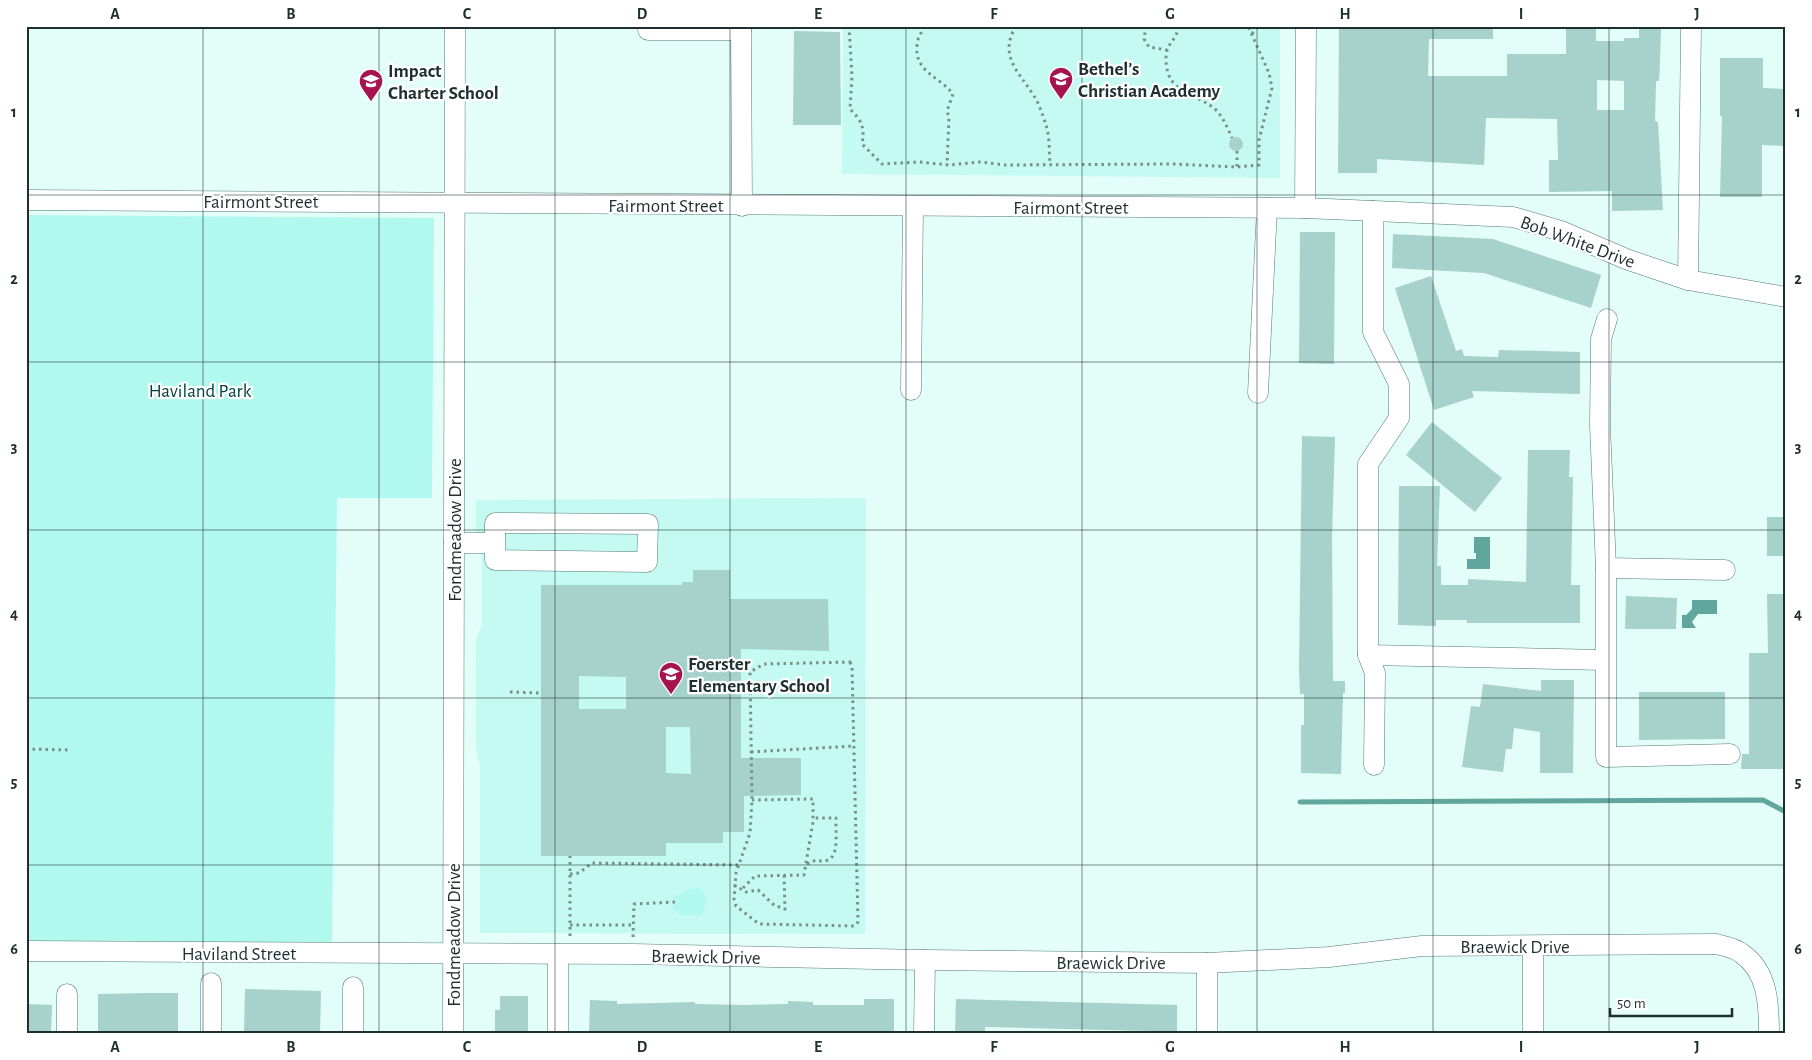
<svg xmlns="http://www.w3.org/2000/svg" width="1812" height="1060" viewBox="0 0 1812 1060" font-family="'Alegreya Sans',sans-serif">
<rect width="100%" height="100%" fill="#e3fdf9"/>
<g fill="#c4faf2">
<polygon points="843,26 1280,26 1280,178 842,174"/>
<polygon points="866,498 865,934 480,933 480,767 476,749 476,640 482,624 482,550 476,534 476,500"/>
</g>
<g fill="#b1f9ef">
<polygon points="26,215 434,218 432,498 337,498 332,942 26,942"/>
<path d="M696 887 703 890C707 900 707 906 701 915H680L673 909V897Z"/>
</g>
<g fill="#60a69d">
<polygon points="1474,537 1490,537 1490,569 1467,569 1467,559 1476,559 1476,553 1474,553"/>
<polygon points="1692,600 1717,600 1717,614 1698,614 1692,622 1696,628 1682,628 1682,615 1686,615 1692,609"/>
</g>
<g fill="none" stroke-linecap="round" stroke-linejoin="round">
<polyline stroke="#60a69d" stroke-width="5" points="1300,802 1763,800 1786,812"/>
</g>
<g fill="#a7d1cb" fill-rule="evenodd">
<path d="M1339 26H1493V39H1429L1428 76H1507V54H1566V26H1596V41H1624V38H1639V26H1661L1660 63 1659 81H1656L1655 121 1658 122 1663 210 1612 211V191L1549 192V160H1558L1557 119 1486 118 1484 165 1377 159V173H1338ZM1597 80 1624 81V110H1597Z"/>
<polygon points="794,31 840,32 841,125 793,125"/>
<polygon points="1720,58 1763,58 1763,88 1786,89 1786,146 1762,145 1762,197 1720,197 1722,116 1720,116"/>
<circle cx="1236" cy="144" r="7"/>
<polygon points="1300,232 1335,232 1334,364 1299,363"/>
<polygon points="1393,234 1493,239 1601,275 1591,308 1484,273 1392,268"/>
<polygon points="1431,276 1456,351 1462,349 1464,356 1498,357 1499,350 1580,352 1580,394 1472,391 1474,397 1434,410 1395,288"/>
<polygon points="1432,422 1502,478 1475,512 1406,455"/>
<polygon points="1302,436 1335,437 1332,538 1333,681 1345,681 1345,693 1343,693 1341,774 1301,773 1301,725 1304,725 1304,694 1300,694 1299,669"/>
<polygon points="1528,450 1570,450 1569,477 1573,477 1571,585 1580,585 1580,623 1467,623 1467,620 1436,620 1436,626 1398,625 1399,486 1440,486 1437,566 1441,566 1441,585 1468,585 1468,579 1526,582"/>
<rect x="1767" y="517" width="19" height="39"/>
<path d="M693 570H730V599H828L829 651 741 649V758H801V795L744 796V832H723V843H666V856H541V585H682V582H693ZM579 676 626 677V709H579ZM666 727H690L691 774 666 773Z"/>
<polygon points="1767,594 1786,594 1786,769 1741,769 1742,754 1749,754 1749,653 1768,653"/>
<polygon points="1626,596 1677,598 1676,629 1625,629"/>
<polygon points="1541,680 1574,680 1573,773 1540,773 1540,732 1514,728 1512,749 1506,749 1503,772 1462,767 1471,706 1480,707 1483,684 1541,691"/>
<polygon points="1639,692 1725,692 1725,739 1639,740"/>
<polygon points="245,989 321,991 320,1034 244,1034"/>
<polygon points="150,993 178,993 178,1034 98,1034 98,994"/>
<polygon points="500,996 528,996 528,1034 495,1034 495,1010 500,1010"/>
<polygon points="864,999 894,999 894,1034 589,1034 590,1000 617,1001 617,1004 695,1002 695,1004 745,1005 788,1004 788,1001 813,1002 813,1005 864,1005"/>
<polygon points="956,999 1177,1005 1177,1034 1149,1034 1149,1031 985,1027 985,1034 955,1034"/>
<polygon points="26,1004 52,1005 51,1031 26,1031"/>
</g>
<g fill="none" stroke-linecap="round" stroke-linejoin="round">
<defs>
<g id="minor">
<polyline points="648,26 648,30 741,30"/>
<polyline points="741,26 742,206"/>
<polyline points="26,200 1305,208 1513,217 1561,231 1626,259 1688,280 1786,297"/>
<polyline points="1305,208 1306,26"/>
<polyline points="1373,211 1373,332 1399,384 1399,418 1368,464 1368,655 1375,673 1374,765"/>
<polyline points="1688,280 1691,26"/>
<polyline points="1607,319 1601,339 1600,425 1606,568 1606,757 1730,754"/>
<polyline points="911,390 913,207"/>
<polyline points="1258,393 1267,208"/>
<polygon points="495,523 648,524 647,562 495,560"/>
<polyline points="454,543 494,543"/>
<polyline points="1606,568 1725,570"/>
<polyline points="1368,655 1604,660"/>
<polyline points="1533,946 1533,1034"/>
<path d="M26 951 633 954 925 960 1207 963 1329 957 1422 946 1716 944C1724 946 1735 948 1741 953 1768 971 1769 1004 1769 1034"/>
<polyline points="67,1034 67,994"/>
<polyline points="211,1034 211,983"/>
<polyline points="353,1034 353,987"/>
<polyline points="453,1034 455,26"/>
<polyline points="558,1034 558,954"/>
<polyline points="924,1034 925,960"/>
<polyline points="1207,1034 1207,963"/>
</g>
</defs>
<use href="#minor" stroke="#517974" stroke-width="21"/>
<g stroke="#798e8b" stroke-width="3" stroke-dasharray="2.5 4" stroke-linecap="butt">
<path d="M849 26 852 77 850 109C862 121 865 128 862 144L882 164 919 162 949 165 980 162 1005 165 1173 164 1237 167 1259 165V140L1272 88 1269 73 1248 26"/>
<path d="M924 26C922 33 917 38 917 45 914 72 939 76 953 94L947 111 949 117 947 165"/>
<path d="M1016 26C998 56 1019 72 1034 96 1039 103 1043 116 1046 125 1050 137 1049 152 1050 164"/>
<polyline points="1146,26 1144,39 1149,47 1167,50"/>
<path d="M1178 26C1178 40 1166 42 1166 58 1166 96 1196 91 1217 111 1224 119 1228 129 1232 138"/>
<polyline points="1252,34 1258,26"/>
<polyline points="1237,151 1237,167"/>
<polygon points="850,662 852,666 858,922 854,926 759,924 736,906 734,900 736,873 750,833 752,800 750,672 764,664"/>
<polyline points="510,692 541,693"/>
<polyline points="26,749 71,750"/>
<polyline points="751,752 854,746"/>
<path d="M807 864 816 860C842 867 835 836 836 818H813"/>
<polyline points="570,874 579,873 592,863 739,865"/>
<polyline points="734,885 746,892 758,890 774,905 785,909 784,874"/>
<polyline points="743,888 755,876 804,875 813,822 813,799 752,800"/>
<polyline points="570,925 633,925"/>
<polyline points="570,936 570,856"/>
<polyline points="633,937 634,904 675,902"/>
</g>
<use href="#minor" stroke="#fff" stroke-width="20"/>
</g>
<path fill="none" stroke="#1e2f2d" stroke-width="1" stroke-opacity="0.55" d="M203 26V1034M379 26V1034M555 26V1034M730 26V1034M906 26V1034M1082 26V1034M1257 26V1034M1433 26V1034M1609 26V1034M26 195H1786M26 362H1786M26 530H1786M26 698H1786M26 865H1786"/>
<defs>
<symbol id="school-pin" viewBox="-11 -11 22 30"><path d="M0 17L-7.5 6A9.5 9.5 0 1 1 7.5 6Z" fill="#a7134e" stroke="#fff"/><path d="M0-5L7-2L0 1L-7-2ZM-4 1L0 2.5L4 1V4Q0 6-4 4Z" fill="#fff"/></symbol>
</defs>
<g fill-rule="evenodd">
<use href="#school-pin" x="1047" y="65" width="28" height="38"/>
<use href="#school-pin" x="357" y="67" width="28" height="38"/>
<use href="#school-pin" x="657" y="660" width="28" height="38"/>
</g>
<g text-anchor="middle" stroke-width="4.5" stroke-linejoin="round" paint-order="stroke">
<g font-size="19" font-weight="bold" fill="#1e2f2d" stroke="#fff" text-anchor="start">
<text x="1078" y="75">Bethel’s<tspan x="1078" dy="22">Christian Academy</tspan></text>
<text x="388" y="77">Impact<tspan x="388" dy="22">Charter School</tspan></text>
<text x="688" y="670">Foerster<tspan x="688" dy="22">Elementary School</tspan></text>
</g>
<g font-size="19" fill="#1e2f2d" stroke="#fff">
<text x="261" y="208">Fairmont Street</text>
<text x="666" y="212">Fairmont Street</text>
<text x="1071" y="214">Fairmont Street</text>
<text transform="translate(1578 241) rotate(20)" y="7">Bob White Drive</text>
<text transform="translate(454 530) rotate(-90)" y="7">Fondmeadow Drive</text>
<text transform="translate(453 935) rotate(-90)" y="7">Fondmeadow Drive</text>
<text x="1515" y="953">Braewick Drive</text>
<text x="239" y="960">Haviland Street</text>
<text transform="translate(706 956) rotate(1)" y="7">Braewick Drive</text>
<text x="1111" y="969">Braewick Drive</text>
</g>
<g font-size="19" fill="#00433d" stroke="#fff">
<text x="200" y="397">Haviland Park</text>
</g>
</g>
<rect width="1812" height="1060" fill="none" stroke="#ffffff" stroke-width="55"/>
<path d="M1610 1008v8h122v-8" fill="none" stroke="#1e2f2d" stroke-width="2.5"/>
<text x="1617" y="1008" font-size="15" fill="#1e2f2d" stroke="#ffffff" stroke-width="4" paint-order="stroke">50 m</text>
<rect x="28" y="28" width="1756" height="1004" fill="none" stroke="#1e2f2d" stroke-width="2"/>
<g font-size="16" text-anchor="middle" font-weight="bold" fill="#1e2f2d">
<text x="115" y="19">A</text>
<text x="291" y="19">B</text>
<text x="467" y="19">C</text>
<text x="642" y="19">D</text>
<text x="818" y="19">E</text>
<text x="994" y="19">F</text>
<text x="1170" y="19">G</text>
<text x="1345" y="19">H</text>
<text x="1521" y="19">I</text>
<text x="1697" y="19">J</text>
<text x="14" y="117">1</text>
<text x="1798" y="117">1</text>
<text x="14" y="284">2</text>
<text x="1798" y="284">2</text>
<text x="14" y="452">3</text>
<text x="1798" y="452">3</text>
<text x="14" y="619">4</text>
<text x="1798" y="619">4</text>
<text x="14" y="787">5</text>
<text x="1798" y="787">5</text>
<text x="14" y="954">6</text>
<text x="1798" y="954">6</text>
<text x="115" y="1052">A</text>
<text x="291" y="1052">B</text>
<text x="467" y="1052">C</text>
<text x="642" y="1052">D</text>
<text x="818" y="1052">E</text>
<text x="994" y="1052">F</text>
<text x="1170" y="1052">G</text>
<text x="1345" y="1052">H</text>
<text x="1521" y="1052">I</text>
<text x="1697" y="1052">J</text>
</g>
</svg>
